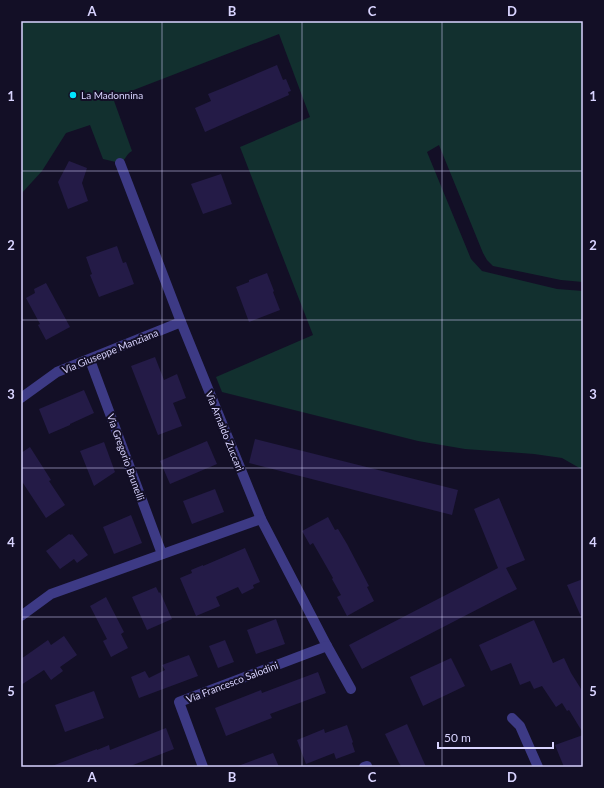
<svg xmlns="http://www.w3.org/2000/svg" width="604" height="788" viewBox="0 0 604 788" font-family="Lato,sans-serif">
<rect width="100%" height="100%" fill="#130f26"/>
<path fill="#12302f" d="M21 21H583V282L561 280 493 266 487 260 483 253 439 145 427 152 471 259 482 271 557 289 583 291V470L562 458 534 454 465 449 418 441 222 392 216 377 313 335 240 147 310 117 279 34 113 98 132 151C126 154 126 160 120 163L103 159 90 125 66 133 42 171 21 194Z"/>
<g fill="#241b47">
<polygon points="277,65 283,80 286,79 291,91 288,92 289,95 205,132 195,108 211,101 208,94 223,88"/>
<polygon points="69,161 87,168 82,183 88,201 68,209 58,182"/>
<polygon points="221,174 232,204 203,214 191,184"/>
<polygon points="117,246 123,263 126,262 134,284 99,297 90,275 92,274 86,257"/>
<polygon points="267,273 274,291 273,292 280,310 249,322 236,287 249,282 249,280"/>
<polygon points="46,283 70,327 46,340 38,325 40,324 26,298 35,293 34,289"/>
<polygon points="155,357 164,380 177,374 186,398 173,403 182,426 158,435 131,366"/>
<polygon points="84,390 94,413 70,424 70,425 49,434 39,409"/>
<polygon points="255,439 458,490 452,515 249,463"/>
<polygon points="207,441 217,464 170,484 160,461"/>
<polygon points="104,442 115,472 94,486 80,451"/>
<polygon points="30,447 51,480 49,481 65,505 46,518 21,480 21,453"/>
<polygon points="215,489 224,512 192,524 183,501"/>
<polygon points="499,498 525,560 506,568 517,589 362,669 349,645 498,568 474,509"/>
<polygon points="131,515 142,543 114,554 103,527"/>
<polygon points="328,517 335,530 338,529 347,544 369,586 367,587 374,601 347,616 337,597 341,595 332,579 333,578 313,543 310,545 302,531"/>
<polygon points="69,534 71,535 72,534 88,555 77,563 74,559 60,569 46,551"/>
<polygon points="245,548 260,582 253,585 254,588 242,594 238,587 216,597 220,606 196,616 180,578 192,573 191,570 203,565 203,566"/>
<polygon points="583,579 583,621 567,585"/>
<polygon points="156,587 159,593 160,592 172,619 147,630 132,597"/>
<polygon points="106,597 124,632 121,634 128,648 111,657 103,641 107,639 90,606"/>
<polygon points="276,619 285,644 256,654 247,630"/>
<polygon points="534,620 553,663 564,658 571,673 583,692 583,733 569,710 567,711 562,703 556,707 542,686 534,689 530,681 520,685 511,663 491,671 479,645"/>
<polygon points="64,636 77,655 60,667 63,671 51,680 44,670 21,685 21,659 48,640 51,645"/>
<polygon points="225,640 234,662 218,668 209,646"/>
<polygon points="189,655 198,676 139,698 131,677 145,671 149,678 165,670 162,665"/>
<polygon points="451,658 465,686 423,706 410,677"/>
<polygon points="318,672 326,693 270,714 272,718 226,736 215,708 261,690 262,693"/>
<polygon points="94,691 104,718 65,732 55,705"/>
<polygon points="407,724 426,767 402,767 399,763 385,734"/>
<polygon points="347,725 353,742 352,743 355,752 336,759 334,753 306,764 297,740 324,729 325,733"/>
<polygon points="166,728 174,749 128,767 52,767 52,766 97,749 97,750 109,745 110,750"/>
<polygon points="583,735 583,767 564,767 555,745"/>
<polygon points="273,753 279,767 239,767 238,766"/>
</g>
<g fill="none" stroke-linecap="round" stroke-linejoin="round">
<g stroke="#3d3a85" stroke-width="10">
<polyline points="120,163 181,322 261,519 327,646 351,689"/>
<polyline points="90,360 162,554"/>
<polyline points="21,398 57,372 181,322"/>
<polyline points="21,616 51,594 261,519"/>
<polyline points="512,718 520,726 538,767"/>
<polyline points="203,767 179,702 327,646"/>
<polyline points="364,767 367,766"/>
</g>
</g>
<path fill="none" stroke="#d9d4ff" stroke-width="1" stroke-opacity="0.55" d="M162 21V767M302 21V767M442 21V767M21 171H583M21 320H583M21 468H583M21 617H583"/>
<circle fill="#00e5ff" stroke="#130f26" stroke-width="1.5" cx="73" cy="95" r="4"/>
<g text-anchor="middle" stroke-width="4" stroke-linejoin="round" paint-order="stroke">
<g font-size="10" fill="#d9d4ff" stroke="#130f26" text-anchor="start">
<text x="81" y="99">La Madonnina</text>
</g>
<g font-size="10" fill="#d9d4ff" stroke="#130f26">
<text transform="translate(110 351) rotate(-22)" y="4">Via Giuseppe Manziana</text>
<text transform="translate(225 431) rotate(68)" y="4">Via Arnaldo Zuccari</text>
<text transform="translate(126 457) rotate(70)" y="4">Via Gregorio Brunelli</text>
<text transform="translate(232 682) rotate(-21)" y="4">Via Francesco Salodini</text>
</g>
</g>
<rect width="604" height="788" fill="none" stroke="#130f26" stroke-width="44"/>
<path d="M438 742v6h115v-6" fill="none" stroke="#d9d4ff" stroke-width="2"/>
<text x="444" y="742" font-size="12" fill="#d9d4ff" stroke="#130f26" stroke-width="3" paint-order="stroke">50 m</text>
<rect x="22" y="22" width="560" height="744" fill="none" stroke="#d9d4ff" stroke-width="1.5"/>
<g font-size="13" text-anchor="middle" font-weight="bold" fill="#d9d4ff">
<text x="92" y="16">A</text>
<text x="232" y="16">B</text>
<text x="372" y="16">C</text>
<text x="512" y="16">D</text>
<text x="11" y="101">1</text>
<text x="593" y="101">1</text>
<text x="11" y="250">2</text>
<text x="593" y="250">2</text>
<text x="11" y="399">3</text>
<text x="593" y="399">3</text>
<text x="11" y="547">4</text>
<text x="593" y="547">4</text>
<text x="11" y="696">5</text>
<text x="593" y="696">5</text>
<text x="92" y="782">A</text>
<text x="232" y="782">B</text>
<text x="372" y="782">C</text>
<text x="512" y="782">D</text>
</g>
</svg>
